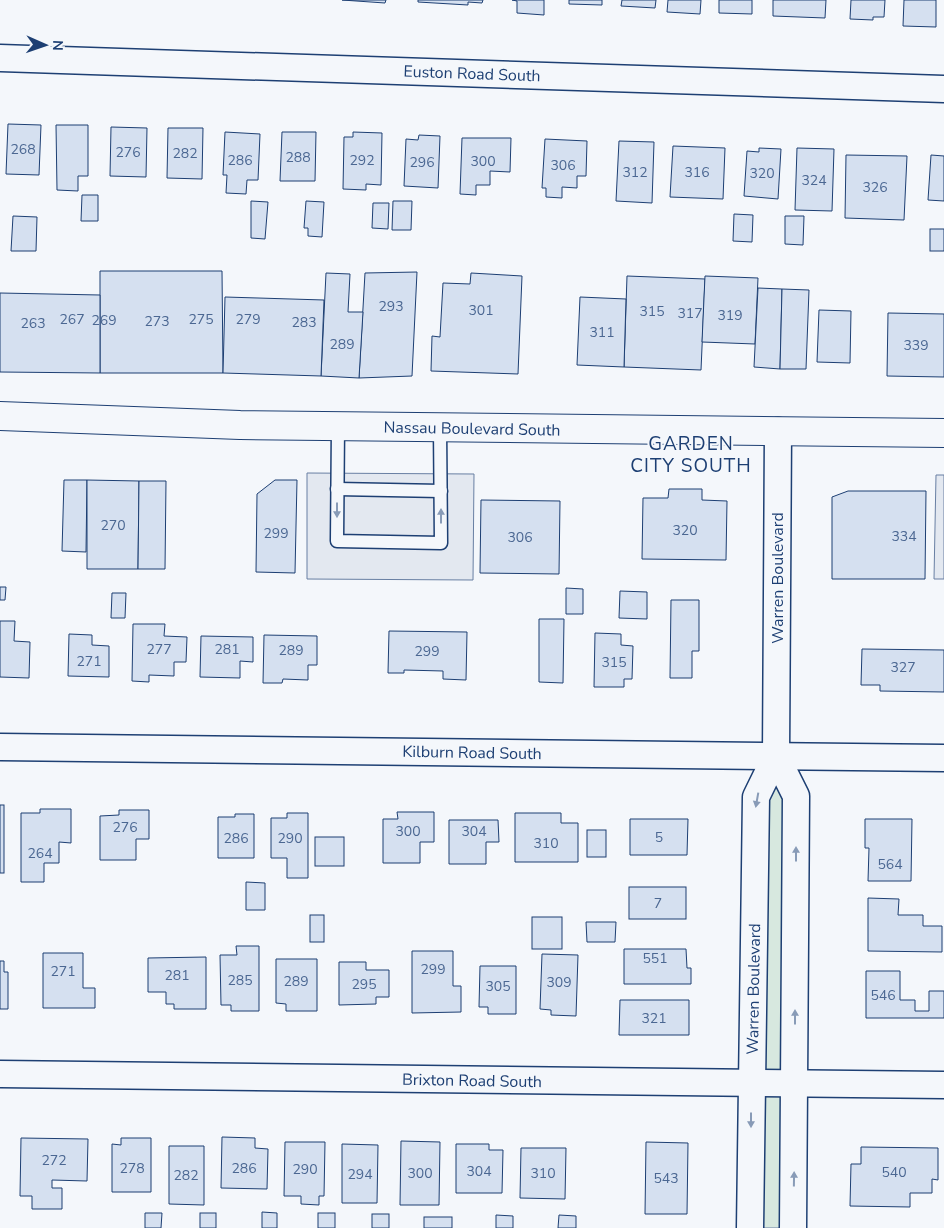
<svg xmlns="http://www.w3.org/2000/svg" width="944" height="1228" viewBox="0 0 944 1228" font-family="'Nunito Sans',sans-serif">
<rect width="100%" height="100%" fill="#f4f7fb"/>
<polygon fill="#d7e8df" stroke="#687fa3" points="776,756 796,796 793,1228 750,1228 756,797"/>
<g fill="#e3e8f0" stroke="#687fa3">
<polygon points="307,473 474,474 473,580 307,579"/>
<polygon points="936,475 944,475 944,579 934,579"/>
</g>
<g fill="#d5e0f0" stroke="#1d3f73">
<polygon points="342,0 386,0 385,3"/>
<polygon points="418,0 483,0 482,3 468,2 468,5 418,2"/>
<polygon points="512,0 544,0 544,15 517,13 517,1"/>
<polygon points="569,0 602,0 602,5 569,4"/>
<polygon points="622,0 656,0 655,8 621,6"/>
<polygon points="668,0 701,0 700,14 667,12"/>
<polygon points="719,0 752,0 752,14 719,13"/>
<polygon points="773,0 826,0 825,18 773,16"/>
<polygon points="851,0 885,0 884,17 873,17 873,20 850,19"/>
<polygon points="904,0 936,0 936,27 903,26"/>
<polygon points="8,124 41,125 39,175 6,174"/>
<polygon points="56,125 88,125 88,176 78,176 78,191 57,190"/>
<polygon points="111,127 147,128 146,177 110,176"/>
<polygon points="168,128 203,128 202,179 167,178"/>
<polygon points="225,132 260,134 258,180 247,180 246,194 226,193 227,175 223,175"/>
<polygon points="282,132 316,132 315,181 280,181"/>
<polygon points="353,132 382,133 381,185 366,184 366,190 343,189 344,137 353,137"/>
<polygon points="419,135 440,136 438,188 404,186 406,139 418,140"/>
<polygon points="462,138 511,138 510,172 490,171 490,185 476,185 476,195 460,194"/>
<polygon points="545,139 587,141 586,176 577,176 577,188 562,187 562,198 546,197 546,188 542,188"/>
<polygon points="619,141 654,142 652,203 616,201"/>
<polygon points="673,146 725,148 723,199 670,197"/>
<polygon points="759,148 781,149 778,199 744,196 747,151 759,152"/>
<polygon points="797,148 834,149 832,211 795,210"/>
<polygon points="846,155 907,156 904,220 845,218"/>
<polygon points="931,155 944,156 944,201 928,200"/>
<polygon points="82,195 98,195 98,221 81,221"/>
<polygon points="251,201 268,202 265,239 251,238"/>
<polygon points="306,201 324,202 322,237 308,236 308,228 304,228"/>
<polygon points="393,201 412,201 411,230 392,230"/>
<polygon points="373,203 389,203 388,229 372,228"/>
<polygon points="734,214 753,215 752,242 733,241"/>
<polygon points="13,216 37,217 36,251 11,251"/>
<polygon points="785,216 804,216 803,245 785,244"/>
<rect x="930" y="229" width="14" height="22"/>
<polygon points="100,271 222,271 223,373 100,373"/>
<polygon points="417,272 412,376 359,378 365,273"/>
<polygon points="326,273 350,274 348,312 363,312 359,378 321,376"/>
<polygon points="471,273 522,276 518,374 431,371 432,336 440,337 443,283 470,284"/>
<polygon points="627,276 705,279 701,370 624,367"/>
<polygon points="705,276 758,278 755,344 702,342"/>
<polygon points="758,288 782,289 780,369 754,367"/>
<polygon points="782,289 809,290 806,369 780,369"/>
<polygon points="0,293 100,295 100,373 0,372"/>
<polygon points="225,297 324,300 321,376 223,373"/>
<polygon points="580,297 626,299 624,367 577,365"/>
<polygon points="819,310 851,311 850,363 817,362"/>
<polygon points="888,313 944,314 944,377 887,376"/>
<polygon points="64,480 87,480 86,552 62,551"/>
<polygon points="87,480 139,481 138,569 87,569"/>
<polygon points="275,480 297,480 295,573 256,572 257,494"/>
<polygon points="139,481 166,481 165,569 138,569"/>
<polygon points="669,489 702,489 702,500 727,501 726,560 642,559 643,498 668,498"/>
<polygon points="848,491 926,491 925,579 832,579 832,497"/>
<polygon points="481,500 560,501 559,574 480,573"/>
<polygon points="0,587 6,587 5,600 0,600"/>
<polygon points="566,588 583,589 583,614 566,614"/>
<polygon points="620,591 647,592 647,619 619,618"/>
<polygon points="112,593 126,593 125,618 111,618"/>
<polygon points="671,600 699,600 699,651 692,651 692,678 670,678"/>
<polygon points="539,619 564,619 563,683 539,682"/>
<polygon points="0,621 15,621 14,641 30,642 29,678 0,677"/>
<polygon points="133,624 165,624 164,636 187,637 186,662 174,662 174,676 149,675 149,682 132,681"/>
<polygon points="389,631 467,632 466,680 443,679 443,671 404,670 404,673 388,673"/>
<polygon points="595,633 621,634 621,645 633,646 632,679 624,679 624,687 594,687"/>
<polygon points="69,634 92,635 92,645 109,646 109,677 68,676"/>
<polygon points="264,635 317,636 317,665 308,665 308,680 283,679 282,683 263,683"/>
<polygon points="201,636 253,637 253,662 240,661 240,678 200,677"/>
<polygon points="862,649 944,650 944,692 880,691 880,685 861,685"/>
<rect x="0" y="805" width="4" height="68"/>
<polygon points="40,809 71,809 71,843 59,842 59,863 44,863 44,882 21,882 21,813 40,813"/>
<polygon points="119,810 149,810 149,839 136,839 136,860 100,860 100,816 119,815"/>
<polygon points="397,812 434,812 434,842 420,842 420,863 383,863 383,819 398,819"/>
<polygon points="287,813 308,813 308,878 287,878 287,858 271,858 271,818 287,818"/>
<polygon points="515,813 561,813 561,823 578,823 578,862 515,862"/>
<polygon points="235,814 254,814 254,858 218,858 218,817 235,817"/>
<polygon points="630,819 688,819 687,855 630,855"/>
<polygon points="865,819 912,819 911,881 868,881 869,848 865,848"/>
<polygon points="449,820 498,820 499,842 486,842 486,864 449,864"/>
<rect x="587" y="830" width="19" height="27"/>
<rect x="315" y="837" width="29" height="29"/>
<polygon points="246,882 265,883 265,910 246,910"/>
<rect x="629" y="887" width="57" height="32"/>
<polygon points="868,898 899,899 898,915 923,915 923,926 942,926 942,952 868,951"/>
<rect x="310" y="915" width="14" height="27"/>
<rect x="532" y="917" width="30" height="32"/>
<polygon points="586,922 616,922 615,942 587,942"/>
<polygon points="236,946 259,946 259,1011 231,1011 231,1005 221,1005 220,955 237,955"/>
<polygon points="624,949 686,949 687,968 691,968 691,984 624,984"/>
<polygon points="412,951 453,951 453,986 461,986 461,1012 412,1013"/>
<polygon points="43,953 83,953 83,988 95,988 95,1008 43,1008"/>
<polygon points="542,954 578,955 576,1016 551,1015 551,1010 540,1009"/>
<polygon points="206,957 206,1009 174,1009 174,1004 166,1004 166,992 148,992 148,958"/>
<polygon points="276,959 317,959 317,1011 286,1011 286,1004 276,1003"/>
<polygon points="0,961 4,961 4,972 8,972 8,1009 0,1009"/>
<polygon points="339,962 366,962 366,970 389,970 389,997 376,997 376,1004 339,1005"/>
<polygon points="480,966 516,966 516,1014 488,1014 488,1007 479,1007"/>
<polygon points="866,971 900,971 900,1000 915,1000 915,1011 929,1011 929,991 944,991 944,1018 866,1018"/>
<polygon points="620,1000 689,1000 689,1035 619,1035"/>
<polygon points="222,1137 255,1138 255,1148 268,1149 267,1189 221,1188"/>
<polygon points="21,1138 88,1139 87,1181 52,1180 52,1188 62,1188 62,1209 32,1209 32,1196 20,1196"/>
<polygon points="121,1138 151,1138 151,1192 112,1192 112,1144 121,1145"/>
<polygon points="401,1141 440,1142 439,1205 400,1205"/>
<polygon points="285,1142 325,1142 324,1196 319,1196 319,1205 301,1204 301,1196 284,1196"/>
<polygon points="646,1142 688,1143 687,1214 645,1214"/>
<polygon points="342,1144 378,1145 377,1203 342,1203"/>
<polygon points="456,1144 489,1144 489,1150 503,1150 502,1193 456,1193"/>
<polygon points="169,1146 204,1146 204,1205 169,1204"/>
<polygon points="861,1147 938,1148 938,1180 932,1179 932,1193 910,1193 910,1207 850,1206 851,1164 861,1164"/>
<polygon points="521,1148 566,1148 565,1199 520,1198"/>
<polygon points="262,1212 277,1213 277,1228 262,1228"/>
<polygon points="145,1213 162,1213 161,1228 145,1228"/>
<rect x="200" y="1213" width="16" height="15"/>
<rect x="318" y="1213" width="17" height="15"/>
<rect x="372" y="1214" width="17" height="14"/>
<polygon points="496,1215 513,1216 513,1228 496,1228"/>
<polygon points="559,1215 576,1216 576,1228 558,1228"/>
<rect x="424" y="1217" width="28" height="11"/>
</g>
<g fill="none" stroke-linecap="round" stroke-linejoin="round">
<defs>
<g id="service">
<polyline points="338,426 337,541 441,543 440,427"/>
<polyline points="337,489 441,491"/>
</g>
<g id="minor">
<polyline points="0,58 944,89"/>
<polyline points="0,747 944,758"/>
<polyline points="776,756 796,796 793,1228"/>
<polyline points="0,1074 944,1085"/>
<polyline points="750,1228 756,797 776,756 778,431"/>
</g>
<polyline id="secondary" points="0,416 240,425 944,433"/>
</defs>
<use href="#service" stroke="#1d3f73" stroke-width="15"/>
<use href="#minor" stroke="#1d3f73" stroke-width="29"/>
<use href="#secondary" stroke="#1d3f73" stroke-width="30"/>
<use href="#service" stroke="#f4f7fb" stroke-width="12"/>
<use href="#minor" stroke="#f4f7fb" stroke-width="26"/>
<use href="#secondary" stroke="#f4f7fb" stroke-width="28"/>
</g>
<defs><path id="oneway-solid" d="M-6-.8H1V-3.2L6.5 0L1 3.2V.8H-6Z" transform="scale(1.25)"/></defs>
<g fill="#889bb7">
<use href="#oneway-solid" transform="translate(337 510) rotate(90)"/>
<use href="#oneway-solid" transform="translate(441 516) rotate(-90)"/>
<use href="#oneway-solid" transform="translate(757 800) rotate(100)"/>
<use href="#oneway-solid" transform="translate(796 854) rotate(-90)"/>
<use href="#oneway-solid" transform="translate(795 1017) rotate(-90)"/>
<use href="#oneway-solid" transform="translate(751 1120) rotate(90)"/>
<use href="#oneway-solid" transform="translate(794 1179) rotate(-89)"/>
</g>
<g text-anchor="middle" stroke-width="4" stroke-linejoin="round" paint-order="stroke">
<g font-size="14" fill="#4b6792">
<text x="23" y="154">268</text>
<text x="128" y="157">276</text>
<text x="185" y="158">282</text>
<text x="298" y="162">288</text>
<text x="240" y="165">286</text>
<text x="362" y="165">292</text>
<text x="483" y="166">300</text>
<text x="422" y="167">296</text>
<text x="563" y="170">306</text>
<text x="635" y="177">312</text>
<text x="697" y="177">316</text>
<text x="762" y="178">320</text>
<text x="814" y="185">324</text>
<text x="875" y="192">326</text>
<text x="391" y="311">293</text>
<text x="481" y="315">301</text>
<text x="652" y="316">315</text>
<text x="690" y="318">317</text>
<text x="730" y="320">319</text>
<text x="72" y="324">267</text>
<text x="201" y="324">275</text>
<text x="248" y="324">279</text>
<text x="104" y="325">269</text>
<text x="157" y="326">273</text>
<text x="304" y="327">283</text>
<text x="33" y="328">263</text>
<text x="602" y="337">311</text>
<text x="342" y="349">289</text>
<text x="916" y="350">339</text>
<text x="113" y="530">270</text>
<text x="685" y="535">320</text>
<text x="276" y="538">299</text>
<text x="904" y="541">334</text>
<text x="520" y="542">306</text>
<text x="159" y="654">277</text>
<text x="227" y="654">281</text>
<text x="291" y="655">289</text>
<text x="427" y="656">299</text>
<text x="89" y="666">271</text>
<text x="614" y="667">315</text>
<text x="903" y="672">327</text>
<text x="125" y="832">276</text>
<text x="408" y="836">300</text>
<text x="474" y="836">304</text>
<text x="659" y="842">5</text>
<text x="236" y="843">286</text>
<text x="290" y="843">290</text>
<text x="546" y="848">310</text>
<text x="40" y="858">264</text>
<text x="890" y="869">564</text>
<text x="658" y="908">7</text>
<text x="655" y="963">551</text>
<text x="433" y="974">299</text>
<text x="63" y="976">271</text>
<text x="177" y="980">281</text>
<text x="240" y="985">285</text>
<text x="296" y="986">289</text>
<text x="559" y="987">309</text>
<text x="364" y="989">295</text>
<text x="498" y="991">305</text>
<text x="883" y="1000">546</text>
<text x="654" y="1023">321</text>
<text x="54" y="1165">272</text>
<text x="132" y="1173">278</text>
<text x="244" y="1173">286</text>
<text x="305" y="1174">290</text>
<text x="479" y="1176">304</text>
<text x="894" y="1177">540</text>
<text x="420" y="1178">300</text>
<text x="543" y="1178">310</text>
<text x="360" y="1179">294</text>
<text x="186" y="1180">282</text>
<text x="666" y="1183">543</text>
</g>
<g font-size="16" fill="#1d3f73" stroke="#f4f7fb">
<text transform="translate(472 73) rotate(2)" y="6">Euston Road South</text>
<text transform="translate(472 428) rotate(1)" y="6">Nassau Boulevard South</text>
<text transform="translate(777 578) rotate(-90)" y="6">Warren Boulevard</text>
<text transform="translate(472 752) rotate(1)" y="6">Kilburn Road South</text>
<text transform="translate(753 989) rotate(-89)" y="6">Warren Boulevard</text>
<text transform="translate(472 1080) rotate(1)" y="6">Brixton Road South</text>
</g>
<g font-size="19" letter-spacing="1" fill="#1d3f73" stroke="#f4f7fb">
<text x="691" y="450">GARDEN<tspan x="691" dy="22">CITY SOUTH</tspan></text>
</g>
</g>
<g transform="translate(45 45) rotate(92)" stroke="#f4f7fb" stroke-width="4" paint-order="stroke">
<path d="M0-4L9 19L0 12L-9 19Z" fill="#1d3f73"/>
<text y="-8" font-size="14" font-weight="bold" text-anchor="middle" fill="#1d3f73">N</text>
</g>
</svg>
